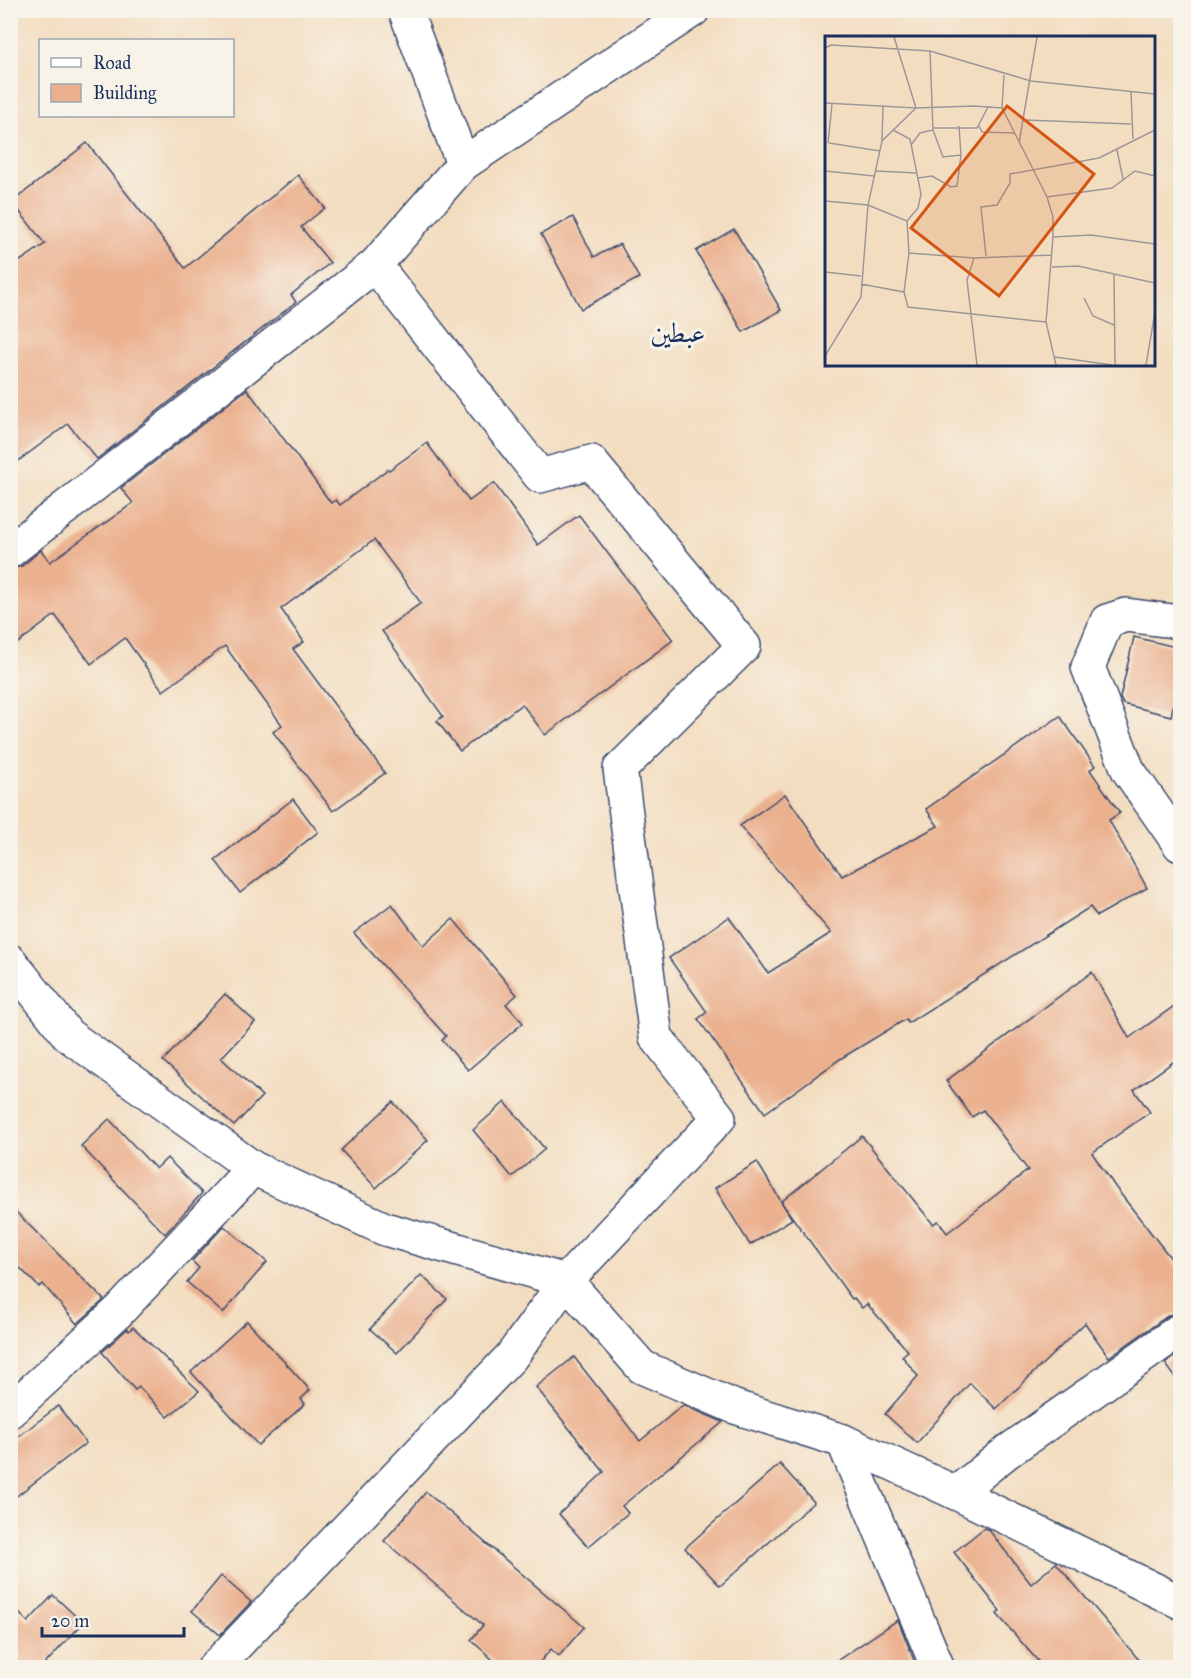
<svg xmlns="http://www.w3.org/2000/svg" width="1191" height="1678" viewBox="0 0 1191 1678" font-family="'IM FELL Great Primer',Amiri,serif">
<rect width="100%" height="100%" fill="#f7f3e8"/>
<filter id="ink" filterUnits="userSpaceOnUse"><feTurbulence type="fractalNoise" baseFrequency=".0167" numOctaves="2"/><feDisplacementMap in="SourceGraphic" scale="12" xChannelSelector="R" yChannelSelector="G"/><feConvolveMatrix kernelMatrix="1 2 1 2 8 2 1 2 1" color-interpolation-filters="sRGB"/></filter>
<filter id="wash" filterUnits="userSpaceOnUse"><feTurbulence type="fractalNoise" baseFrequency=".008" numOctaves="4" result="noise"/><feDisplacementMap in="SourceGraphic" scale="24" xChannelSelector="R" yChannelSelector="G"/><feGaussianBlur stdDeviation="1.35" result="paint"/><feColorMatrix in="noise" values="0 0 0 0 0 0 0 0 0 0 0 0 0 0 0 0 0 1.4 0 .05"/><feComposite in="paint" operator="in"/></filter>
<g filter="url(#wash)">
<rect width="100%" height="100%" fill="#f3ddc0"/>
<g id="blocks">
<g fill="#ebb18f">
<polygon points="87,143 185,268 298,175 325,208 301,227 330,263 291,295 296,302 97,459 68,424 10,467 10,268 45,244 12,202"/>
<polygon points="573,217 594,257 620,244 639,278 581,309 541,234"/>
<polygon points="734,229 781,310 743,332 696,251"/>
<polygon points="247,389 331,503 336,500 340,505 388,469 389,470 427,443 469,501 494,483 538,545 579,515 673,640 545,735 522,704 460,751 437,721 443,716 382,631 421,603 374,540 281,609 304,642 293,649 385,773 333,811 273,732 282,725 225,646 163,691 125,638 91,664 55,615 10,649 10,569 22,566 41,550 50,562 133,503 121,488"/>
<polygon points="1134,637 1180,648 1180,674 1171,716 1123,704 1120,698"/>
<polygon points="1060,716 1095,766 1090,770 1120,813 1109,820 1147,888 1097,916 1090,907 908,1023 906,1019 840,1059 765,1113 698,1019 707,1012 669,958 729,917 768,973 831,933 740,826 785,794 842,876 938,826 926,809"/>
<polygon points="293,799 318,832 240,893 215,860"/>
<polygon points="392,904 423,946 453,919 517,995 506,1004 523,1023 468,1070 442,1040 446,1036 354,933"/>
<polygon points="1092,972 1129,1038 1180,1002 1180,1057 1134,1090 1150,1112 1092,1153 1116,1188 1180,1270 1180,1312 1169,1315 1109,1357 1085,1323 996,1409 970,1383 917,1443 885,1414 918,1376 902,1356 908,1351 867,1304 862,1308 854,1298 852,1299 781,1202 862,1136 933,1224 938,1221 947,1233 1028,1170 983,1110 972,1117 946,1081"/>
<polygon points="225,994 255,1022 221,1058 262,1096 234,1126 163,1061"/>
<polygon points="393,1102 428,1140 376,1188 341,1150"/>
<polygon points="505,1102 545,1149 512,1177 473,1130"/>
<polygon points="109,1119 156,1169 167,1158 202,1193 165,1234 81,1146"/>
<polygon points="757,1162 792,1219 750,1245 715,1188"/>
<polygon points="10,1206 104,1300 77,1324 43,1284 39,1287 10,1258"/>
<polygon points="224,1226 267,1262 223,1313 187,1282 199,1268 192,1261"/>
<polygon points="421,1275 447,1299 397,1353 370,1329"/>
<polygon points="247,1321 310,1390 301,1399 305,1404 258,1445 191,1372"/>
<polygon points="133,1327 199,1391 168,1417 139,1387 135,1390 102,1352 127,1329 129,1331"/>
<polygon points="1180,1353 1180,1384 1165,1363"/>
<polygon points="574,1357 640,1441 683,1405 723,1422 622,1506 628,1513 588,1547 559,1514 604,1472 536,1387"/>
<polygon points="58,1406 86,1443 10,1501 10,1443"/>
<polygon points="780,1464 814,1502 720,1586 685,1548"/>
<polygon points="426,1492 584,1627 559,1656 551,1649 535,1668 502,1668 471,1640 483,1625 384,1541"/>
<polygon points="984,1528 989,1530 1031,1584 1056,1563 1146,1668 1044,1668 997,1614 1000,1611 954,1552"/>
<polygon points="221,1576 251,1602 220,1635 192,1611"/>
<polygon points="53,1595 83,1623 41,1668 10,1668 10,1604 28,1622"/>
<polygon points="898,1620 917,1668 826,1668"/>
</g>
</g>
</g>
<g filter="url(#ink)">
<use href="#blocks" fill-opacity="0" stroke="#3b496d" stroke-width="1.5"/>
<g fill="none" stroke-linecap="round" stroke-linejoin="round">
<defs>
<g id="minor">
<polyline points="463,164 693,10"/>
<polyline points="10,551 375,265 463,164 405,10"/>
<polyline points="1180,622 1126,615 1107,621 1088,667 1128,770 1180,845"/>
<polyline points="10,961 68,1035 253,1168 385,1229 566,1281 642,1367 735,1407 843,1441 956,1493 1180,1602"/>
<polyline points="10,1411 119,1311 253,1168"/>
<polyline points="843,1441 938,1668"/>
<polyline points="956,1493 1007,1452 1180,1330"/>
<polyline points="214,1668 511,1357 566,1281 719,1118 656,1037 620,769 744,646 591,462 540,476 375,265"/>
</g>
</defs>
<use href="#minor" stroke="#3b496d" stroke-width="36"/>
<use href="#minor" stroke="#fff" stroke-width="33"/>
</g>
</g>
<g text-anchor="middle" stroke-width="6" stroke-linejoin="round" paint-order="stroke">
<g font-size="27" fill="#1b2f5e" stroke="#f7f3e8">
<text x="678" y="342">عبطين</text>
</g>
</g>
<g transform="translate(825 36)">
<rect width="330" height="330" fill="#f3ddc0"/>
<path fill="none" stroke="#9d9799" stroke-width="1.5" d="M0 12 6 9 105 15 206 45 330 58M306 55 308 103M0 67 91 72 69 1M177 72 179 39M200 84 306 88M154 90 157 96 189 97M108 92H152L163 71M68 94 85 103 96 158 93 172 82 185M108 94 118 121 136 119M57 105 58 71M3 107 7 68M4 107 55 115M194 107 212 1M86 109 95 97 108 94 105 15M292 114 298 143M0 135 49 140M51 135 92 137M93 142 107 140 126 151 132 150 136 119 134 90M222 161 287 152 310 135 330 140M0 165 43 169 82 185 84 217 79 256 36 248M228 201 266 199 330 208M84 217 149 222M161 220 156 171 172 169 185 147V138L274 122 330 94M227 231 253 230 330 247M0 236 36 240M289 238 290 329M79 256 83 271 221 286M259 262 268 280 289 289M0 320 36 261 43 169 57 105 91 72 149 70 177 72 222 161 228 181V201L221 286 231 329M230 321 287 329M152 329 142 244 149 222 227 219M321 329 330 276"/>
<path fill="#d45514" fill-opacity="0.15" stroke="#d45514" stroke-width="3" d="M182 70 269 138 174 260 86 192Z"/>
<rect width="330" height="330" fill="none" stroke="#1b2f5e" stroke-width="3"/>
</g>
<rect width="1191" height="1678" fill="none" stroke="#f7f3e8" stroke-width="36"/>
<rect x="39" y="39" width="195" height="78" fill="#f7f3e8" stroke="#9fa5b1" stroke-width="1.5"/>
<rect x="51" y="58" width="30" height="9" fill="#ffffff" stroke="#9fa5b1" stroke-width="1.5"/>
<text x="93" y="69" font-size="18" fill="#1b2f5e">Road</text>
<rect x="51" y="84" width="30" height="18" fill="#ebb18f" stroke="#9fa5b1" stroke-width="1.5"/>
<text x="93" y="99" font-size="18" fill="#1b2f5e">Building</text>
<path d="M42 1627v9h142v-9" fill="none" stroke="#1b2f5e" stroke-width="3"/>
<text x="51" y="1627" font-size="18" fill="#1b2f5e" stroke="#f7f3e8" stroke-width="4.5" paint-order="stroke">20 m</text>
</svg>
